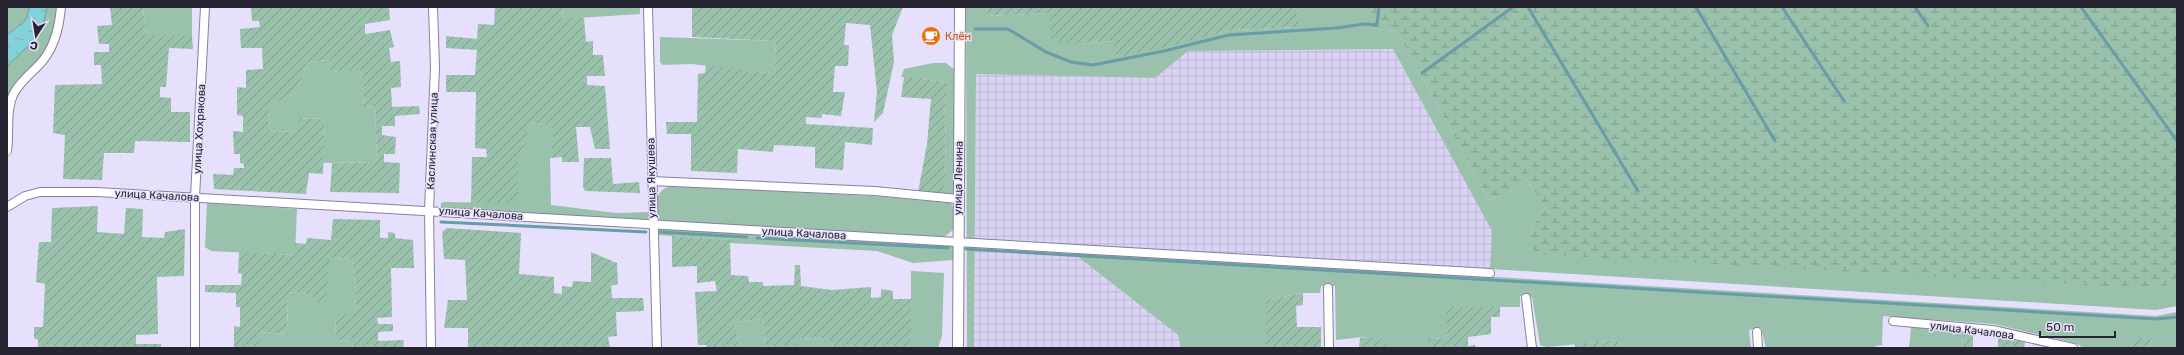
<svg xmlns="http://www.w3.org/2000/svg" width="2184" height="355" viewBox="0 0 2184 355" font-family="Rubik,sans-serif">
<defs>
<pattern id="industrial-grid" width="8" height="8" patternUnits="userSpaceOnUse"><rect width="8" height="8" fill="#dbd3f5"/><path d="M0 4h8M4 0v8" fill="none" stroke="#bcb5d2"/></pattern>
<pattern id="wetland-marsh" width="20" height="14" patternUnits="userSpaceOnUse"><rect width="20" height="14" fill="#99c1ab"/><path d="M1 5h8M5 5V1M11 12h8M15 12V8" fill="none" stroke="#7d9d8c"/></pattern>
<pattern id="garden-furrows" width="10" height="10" patternUnits="userSpaceOnUse"><rect width="10" height="10" fill="#99c1ab"/><path d="M-1 1l2-2M0 10L10 0M9 11l2-2" fill="none" stroke="#7d9d8c"/></pattern>
<pattern id="water-ripples" width="26" height="14" patternUnits="userSpaceOnUse"><rect width="26" height="14" fill="#83d1d9"/><path d="M2 4q2-2 4 0t4 0M15 11q2-2 4 0t4 0" fill="none" stroke="#71b3bb"/></pattern>
</defs>
<rect width="100%" height="100%" fill="#e6e0fc"/>
<polygon fill="url(#industrial-grid)" points="1393,49 1493,231 1490,269 1073,245 1072,252 1178,335 1181,348 974,348 976,74 1155,78 1187,51"/>
<g fill="#99c1ab">
<polygon points="7,7 30,7 25,21 7,35"/>
<path d="M47 7H57C56 20 54 34 49 46 38 68 13 77 7 102V66L41 34Z"/>
<polygon points="143,7 192,7 192,36 146,36"/>
<polygon points="563,7 640,7 640,14 562,19"/>
<polygon points="966,7 987,7 986,16 1049,13 1080,44 1114,41 1115,57 1231,30 1298,27 1297,7 1371,7 1370,28 1397,31 1489,200 1506,195 1526,179 1545,207 1530,232 2161,289 2177,279 2177,306 2156,310 1490,269 1492,231 1393,49 1188,51 1155,78 976,74 974,348 967,348"/>
<polygon points="660,37 776,41 774,74 692,64 663,65 660,62"/>
<polygon points="330,60 331,72 361,69 364,106 375,107 377,162 323,163 325,119 298,118 297,132 269,131 270,105 297,93 308,62"/>
<polygon points="933,63 946,63 955,70 953,195 945,194 946,82 901,77 904,69"/>
<polygon points="545,123 556,127 550,158 551,205 616,213 649,212 648,221 441,208 441,203 445,202 517,203 518,155 527,143 527,124"/>
<path d="M670 186 874 196 951 203 953 207V230L944 237 661 222 656 215C657 200 655 192 670 186Z"/>
<polygon points="207,203 297,209 295,255 211,251 205,247"/>
<polygon points="657,228 953,244 953,260 913,263 877,251 730,243 730,240 657,235"/>
<path d="M1072 252 2156 316 2177 312V348H2150L2152 340H2136L2130 348H2084L2075 343 1994 324 1883 316 1882 345 1876 346V348H1766L1761 328 1749 330 1751 348H1619L1618 340 1547 347 1540 345 1532 297 1520 296V307H1448L1446 338 1428 339V348H1388C1374 331 1355 339 1336 340L1335 286H1321L1320 293H1303L1266 300V348H1181L1178 335Z"/>
<polygon points="330,258 352,259 356,289 355,314 336,315 335,340 355,341 354,348 259,348 259,332 287,334 288,293 297,292 312,295 314,302"/>
<polygon points="911,271 944,273 942,336 938,348 911,348"/>
<polygon points="763,319 765,346 797,338 827,339 835,348 739,348 735,322"/>
<polygon points="1911,327 1963,332 1962,348 1909,348"/>
</g>
<polygon fill="url(#wetland-marsh)" points="1371,7 2177,7 2177,279 2161,289 1534,254 1530,232 1545,207 1526,179 1506,195 1489,200 1397,31 1369,28"/>
<g fill="url(#garden-furrows)">
<polygon points="110,7 143,7 146,35 192,36 193,49 169,48 166,87 160,87 160,97 171,98 171,112 190,112 190,142 135,141 134,153 104,153 102,180 63,179 65,135 53,133 55,85 102,84 101,65 94,65 94,52 109,52 109,44 99,44 97,26 112,25"/>
<polygon points="251,7 389,7 390,20 365,24 365,34 390,30 394,47 389,48 391,62 400,61 401,87 391,88 392,107 419,106 420,114 395,116 395,126 382,126 382,135 396,137 395,154 384,154 384,162 400,163 399,193 330,192 332,163 377,162 375,107 364,106 361,70 331,72 329,60 308,62 297,93 270,105 269,131 296,132 298,118 325,119 323,174 309,173 306,194 214,189 213,174 233,175 234,168 244,168 244,164 240,163 240,154 234,154 233,131 243,132 243,116 237,115 237,87 246,88 246,70 263,69 262,48 241,48 240,29 260,27 259,21 252,21"/>
<polygon points="495,7 563,7 562,18 584,18 586,42 593,41 593,55 603,55 605,76 587,76 587,85 605,86 610,149 595,149 590,127 576,127 579,162 562,162 562,157 550,158 555,127 548,128 545,123 528,124 527,143 518,155 518,203 471,203 472,157 487,157 486,149 475,148 476,92 446,92 446,75 475,75 477,50 446,48 446,36 477,39 478,24 494,25"/>
<polygon points="692,7 903,7 892,35 894,62 883,113 874,122 877,92 870,25 846,23 844,45 849,45 848,66 835,66 833,92 845,92 841,116 822,114 822,118 806,117 806,124 873,128 872,145 845,142 843,170 815,168 815,147 774,145 773,152 738,149 737,173 691,171 691,134 667,134 666,122 697,122 698,74 705,73 706,65 774,74 776,41 692,37"/>
<polygon points="987,7 1297,7 1299,27 1231,30 1161,48 1115,58 1113,41 1080,44 1051,41 1049,13 986,16"/>
<polygon points="904,77 946,82 945,194 918,192 927,144 931,99 901,97"/>
<polygon points="584,158 611,158 613,184 639,182 640,193 585,191 583,186"/>
<polygon points="98,206 97,232 124,234 126,208 143,209 142,237 164,238 165,232 185,229 184,276 157,277 158,334 136,335 136,344 161,344 161,348 38,348 38,340 34,338 34,327 43,327 45,284 36,282 39,242 51,242 52,208"/>
<polygon points="333,219 380,220 380,238 388,238 388,232 395,233 395,238 413,240 414,268 391,268 392,317 377,318 378,324 393,324 393,331 378,332 378,341 404,340 403,348 354,348 354,341 335,340 336,314 355,314 356,289 352,259 330,258 326,302 314,302 312,295 297,292 288,293 287,334 260,332 259,348 234,348 234,326 240,327 240,307 236,307 236,293 205,292 205,285 241,285 242,274 238,273 239,252 295,255 295,243 306,244 307,238 331,240"/>
<polygon points="447,228 521,233 519,274 554,277 554,293 562,294 562,286 572,287 573,281 591,282 591,252 617,263 618,284 611,286 612,298 643,298 644,311 616,312 617,336 608,337 610,348 468,348 468,328 444,328 448,300 467,300 465,260 444,259 442,232"/>
<polygon points="672,236 730,240 731,275 748,276 749,282 763,282 763,286 794,285 795,265 800,265 801,286 832,290 871,287 871,298 881,297 881,289 893,291 893,299 911,299 911,348 835,348 827,339 797,338 796,345 765,346 763,319 735,322 739,348 707,348 706,345 698,345 695,292 717,291 715,281 697,283 697,266 672,267"/>
<polygon points="1303,293 1303,305 1296,306 1297,327 1321,327 1321,348 1266,348 1266,300"/>
<polygon points="1447,307 1500,307 1500,317 1491,317 1491,334 1468,337 1468,346 1475,345 1476,348 1428,348 1428,339 1446,338"/>
<polygon points="1963,332 1973,334 1973,348 1962,348"/>
<polygon points="1369,337 1382,340 1388,348 1359,348 1360,338"/>
<polygon points="1998,337 2025,342 2024,348 1998,348"/>
<polygon points="2145,338 2152,339 2150,348 2130,348 2136,340"/>
<polygon points="1618,340 1619,348 1575,348 1575,344"/>
</g>
<polygon fill="url(#water-ripples)" stroke="#689da7" points="30,7 47,7 41,34 7,66 7,35 25,21"/>
<g fill="none" stroke-linecap="round" stroke-linejoin="round">
<g stroke="#689da7" stroke-width="3">
<polyline points="1528,7 1638,191"/>
<polyline points="1696,7 1775,141"/>
<polyline points="1782,7 1844,101"/>
<polyline points="1915,7 1928,26"/>
<polyline points="2081,7 2177,141"/>
<polyline points="975,29 1008,29 1046,52 1071,62 1093,65 1164,51 1229,35 1337,28 1364,24 1377,25 1379,7"/>
<polyline points="1422,73 1513,7"/>
<polyline points="441,222 646,232"/>
<polyline points="659,232 747,237"/>
<polyline points="757,238 948,248"/>
<polyline points="966,249 2156,319 2177,317"/>
</g>
<defs>
<g id="minor">
<polyline points="648,7 657,348"/>
<path d="M7 151C10 133 5 111 14 93 20 82 29 75 38 66 54 50 59 29 61 7"/>
<polyline points="651,181 875,191 958,199"/>
<polyline points="7,207 25,196 40,192 97,192 1490,273"/>
<polyline points="1328,288 1329,348"/>
<polyline points="1526,298 1532,348"/>
<polyline points="1893,321 1993,330 2073,348"/>
<polyline points="1757,332 1758,348"/>
<polyline points="195,348 195,197 205,7"/>
<polyline points="431,348 429,210 435,67 433,7"/>
</g>
<polyline id="tertiary" points="958,348 960,7"/>
</defs>
<use href="#minor" stroke="#87809f" stroke-width="10"/>
<use href="#tertiary" stroke="#87809f" stroke-width="12"/>
<use href="#minor" stroke="#fff" stroke-width="8"/>
<use href="#tertiary" stroke="#fff" stroke-width="10"/>
</g>
<defs>
<symbol id="cafe-disc" viewBox="-11 -11 22 22"><circle r="9.5" fill="#e8710a" stroke="#e6e0fc"/><path d="M-5.5-4.5H6V0H3Q3 3.5 0 3.5H-2.5Q-5.5 3.5-5.5 0ZM3-3.2v2h1.7v-2ZM-6 4.5H4V6H-6Z" fill="#fff"/></symbol>
</defs>
<g fill-rule="evenodd">
<use href="#cafe-disc" x="920" y="25" width="22" height="22"/>
</g>
<g text-anchor="middle" stroke-width="3" stroke-linejoin="round" paint-order="stroke">
<g font-size="11" fill="#c56008" stroke="#e6e0fc" text-anchor="start">
<text x="945" y="40">Клён</text>
</g>
<g font-size="11" fill="#282532" stroke="#e6e0fc">
<text transform="translate(199 129) rotate(-87)" y="4">улица Хохрякова</text>
<text transform="translate(432 141) rotate(-88)" y="4">Каслинская улица</text>
<text transform="translate(651 178) rotate(-91)" y="4">улица Якушева</text>
<text transform="translate(958 178) rotate(-89)" y="4">улица Ленина</text>
<text transform="translate(157 195) rotate(3)" y="4">улица Качалова</text>
<text transform="translate(481 213) rotate(4)" y="4">улица Качалова</text>
<text transform="translate(804 233) rotate(3)" y="4">улица Качалова</text>
<text transform="translate(1972 330) rotate(7)" y="4">улица Качалова</text>
</g>
</g>
<rect width="2184" height="355" fill="none" stroke="#282532" stroke-width="16"/>
<g transform="translate(36 36) rotate(192)" stroke="#e6e0fc" stroke-width="3" paint-order="stroke">
<path d="M0-3L7 15L0 10L-7 15Z" fill="#282532"/>
<text y="-6" font-size="11" font-weight="bold" text-anchor="middle" fill="#282532">С</text>
</g>
<path d="M2040 331v6h75v-6" fill="none" stroke="#282532" stroke-width="2"/>
<text x="2046" y="331" font-size="12" fill="#282532" stroke="#e6e0fc" stroke-width="3" paint-order="stroke">50 m</text>
</svg>
